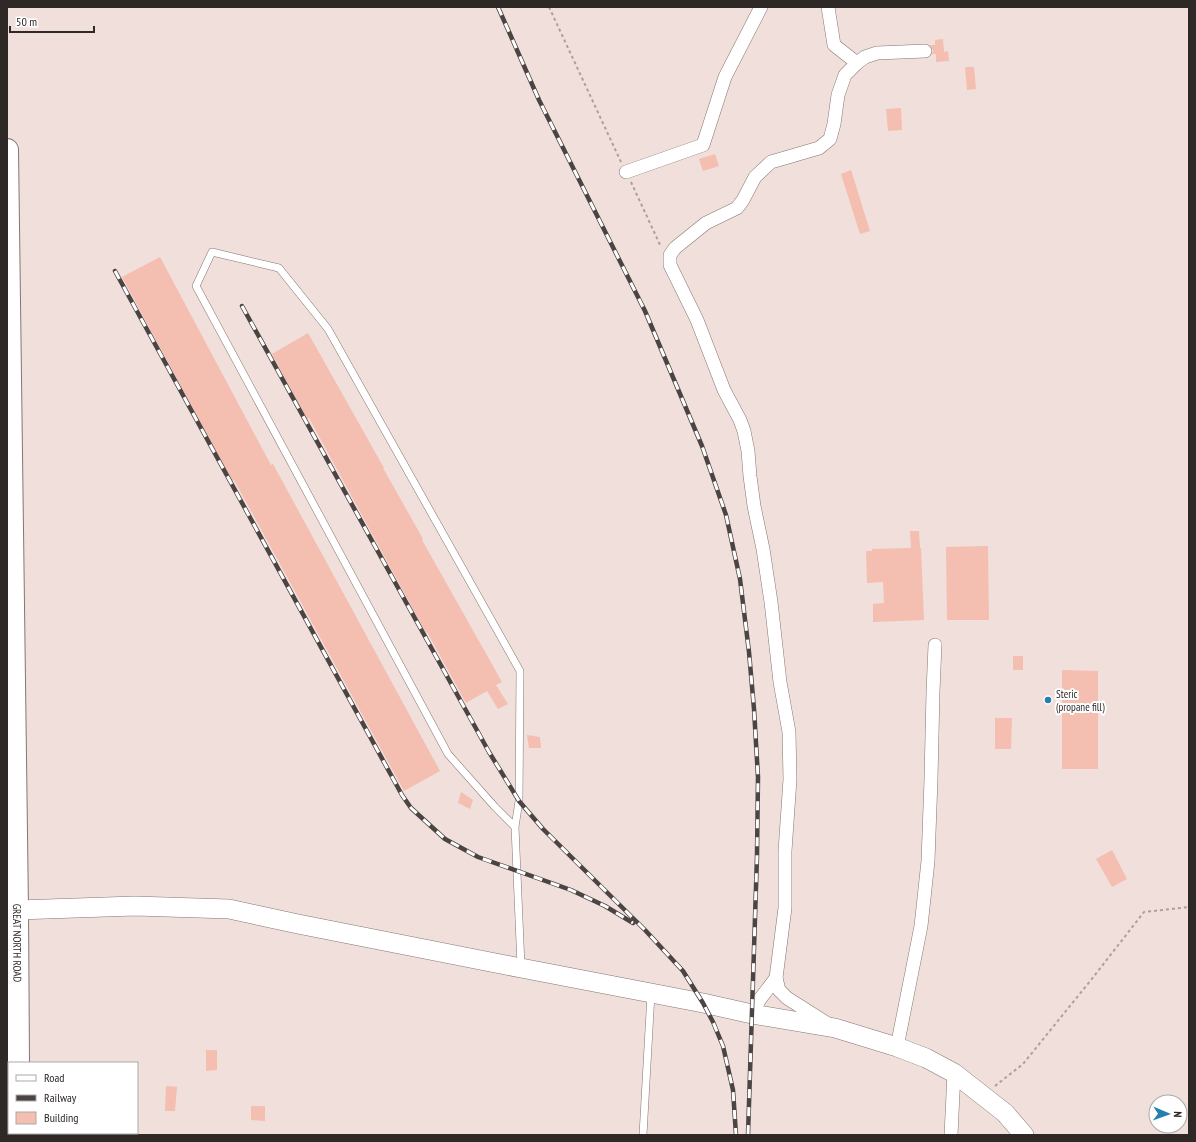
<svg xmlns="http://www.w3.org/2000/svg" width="1196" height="1142" viewBox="0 0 1196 1142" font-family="'PT Sans Narrow',sans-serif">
<rect width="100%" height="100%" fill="#f0dfda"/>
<g fill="#f4beb1">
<polygon points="943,39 944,52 948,51 949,61 936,62 936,54 932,54 933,50 930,45 935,45 935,40"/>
<polygon points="965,67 974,67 976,89 967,90"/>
<polygon points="901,108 902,130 888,131 886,109"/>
<polygon points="715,154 719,166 703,171 699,159"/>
<polygon points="851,170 870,231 860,234 841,174"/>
<polygon points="160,257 271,465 273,464 440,771 404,791 234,480 232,481 122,277"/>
<polygon points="308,333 384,468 383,468 423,539 422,540 502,682 496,685 508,704 498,709 487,691 466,703 427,632 426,633 309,418 307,419 272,354"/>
<polygon points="910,531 919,531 920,548 921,548 924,620 873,622 873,604 884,603 883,582 867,583 866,551 872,551 872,549 911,548"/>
<polygon points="988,546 989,620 947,620 946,547"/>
<rect x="1013" y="656" width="10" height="14"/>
<polygon points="1062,670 1098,671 1098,769 1062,769"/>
<polygon points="995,718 1012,718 1011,749 995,749"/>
<polygon points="527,735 540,737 541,748 529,748"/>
<polygon points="461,792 473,800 470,809 458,803"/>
<polygon points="1112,850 1127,879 1112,887 1096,859"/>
<polygon points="206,1050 217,1050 217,1070 206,1071"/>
<polygon points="166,1086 177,1087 175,1111 165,1111"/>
<polygon points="251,1106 265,1106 265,1121 251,1120"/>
</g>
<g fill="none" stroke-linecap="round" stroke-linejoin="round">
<defs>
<g id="service">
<polyline points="515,827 495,807 448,754 196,286 212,252 279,268 328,329 520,671 519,801 515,827 521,966"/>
<polyline points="643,1135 651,994"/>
</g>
<g id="minor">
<polyline points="828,7 834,45 857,63"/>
<polyline points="626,172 703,145 725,77 761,7"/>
<polyline points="752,1014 760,999 776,978"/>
<polyline points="828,1024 787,998 779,990 776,978 785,908 785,851 790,779 789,732 780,682 771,602 763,549 754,506 750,476 748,451 744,431 740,420 724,390 697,320 670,265 670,255 675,248 706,223 737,208 743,200 755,177 771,162 819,148 830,139 834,124 838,95 845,75 857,63 865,57 877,53 925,51"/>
<polyline points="897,1047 921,926 928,861 931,779 933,692 935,645"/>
<polyline points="951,1135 954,1073"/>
</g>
<polyline id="secondary" points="17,910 135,906 229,909 298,924 521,968 703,1003 752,1014 835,1028 897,1047 926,1058 954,1073 1005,1113 1024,1135"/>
<g id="trunk">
<path id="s1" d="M7 150 17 910 18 1063"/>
<polyline points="18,1133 18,1135"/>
</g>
</defs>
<use href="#service" stroke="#857672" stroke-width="8"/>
<use href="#minor" stroke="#857672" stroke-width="14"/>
<use href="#secondary" stroke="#857672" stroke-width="20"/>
<use href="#trunk" stroke="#857672" stroke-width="24"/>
<g stroke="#ada09c" stroke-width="2" stroke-dasharray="3 3" stroke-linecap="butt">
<polyline points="549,7 621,162"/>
<polyline points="631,182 661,247"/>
<polyline points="995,1086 1023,1064 1091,980 1144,912 1189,907"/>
</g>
<use href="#service" stroke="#fff" stroke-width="7"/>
<use href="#minor" stroke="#fff" stroke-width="13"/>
<use href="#secondary" stroke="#fff" stroke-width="19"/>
<use href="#trunk" stroke="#fff" stroke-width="22"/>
<defs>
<g id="rail">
<polyline points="498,7 539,100 645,311 702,446 726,515 740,579 749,652 754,709 758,777 757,856 748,1135"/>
<polyline points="115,271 402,795 411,808 445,839 478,857 571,890 605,906 633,923"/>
<polyline points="242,306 489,752 519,801 543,829 645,930 683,971 703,1003 713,1022 723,1046 733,1090 736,1135"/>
</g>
</defs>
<use href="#rail" stroke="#4c4442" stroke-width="4.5"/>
<use href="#rail" stroke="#fff" stroke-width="3" stroke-dasharray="9" stroke-linecap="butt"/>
</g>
<circle fill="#2680ae" stroke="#fff" stroke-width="1.5" cx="1048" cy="700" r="4"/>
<g text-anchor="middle" stroke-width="4" stroke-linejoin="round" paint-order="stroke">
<g font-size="11" fill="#2e2826" stroke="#fff" text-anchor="start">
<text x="1056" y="698">Steric<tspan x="1056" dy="13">(propane fill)</tspan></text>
</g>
<g font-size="11" fill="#2e2826" stroke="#fff">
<text dy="4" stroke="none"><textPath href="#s1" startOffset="793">GREAT NORTH ROAD</textPath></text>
</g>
</g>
<rect width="1196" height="1142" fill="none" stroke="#2e2826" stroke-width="16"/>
<rect x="8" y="1062" width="130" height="72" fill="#ffffff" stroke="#aba9a8"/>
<rect x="16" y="1075" width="20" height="6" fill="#ffffff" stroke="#aba9a8"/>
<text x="44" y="1082" font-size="12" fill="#2e2826">Road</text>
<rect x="16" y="1095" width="20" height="6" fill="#4c4442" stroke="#aba9a8"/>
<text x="44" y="1102" font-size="12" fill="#2e2826">Railway</text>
<rect x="16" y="1112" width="20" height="12" fill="#f4beb1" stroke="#aba9a8"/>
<text x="44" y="1122" font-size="12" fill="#2e2826">Building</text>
<g transform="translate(1168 1114) rotate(92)"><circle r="19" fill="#ffffff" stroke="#aba9a8"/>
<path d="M0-3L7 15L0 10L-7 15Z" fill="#2680ae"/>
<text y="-6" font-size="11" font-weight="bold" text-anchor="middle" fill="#2e2826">N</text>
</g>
<path d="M10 26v6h84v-6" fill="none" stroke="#2e2826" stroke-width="2"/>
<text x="16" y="26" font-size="12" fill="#2e2826" stroke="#ffffff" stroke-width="3" paint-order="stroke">50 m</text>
</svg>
